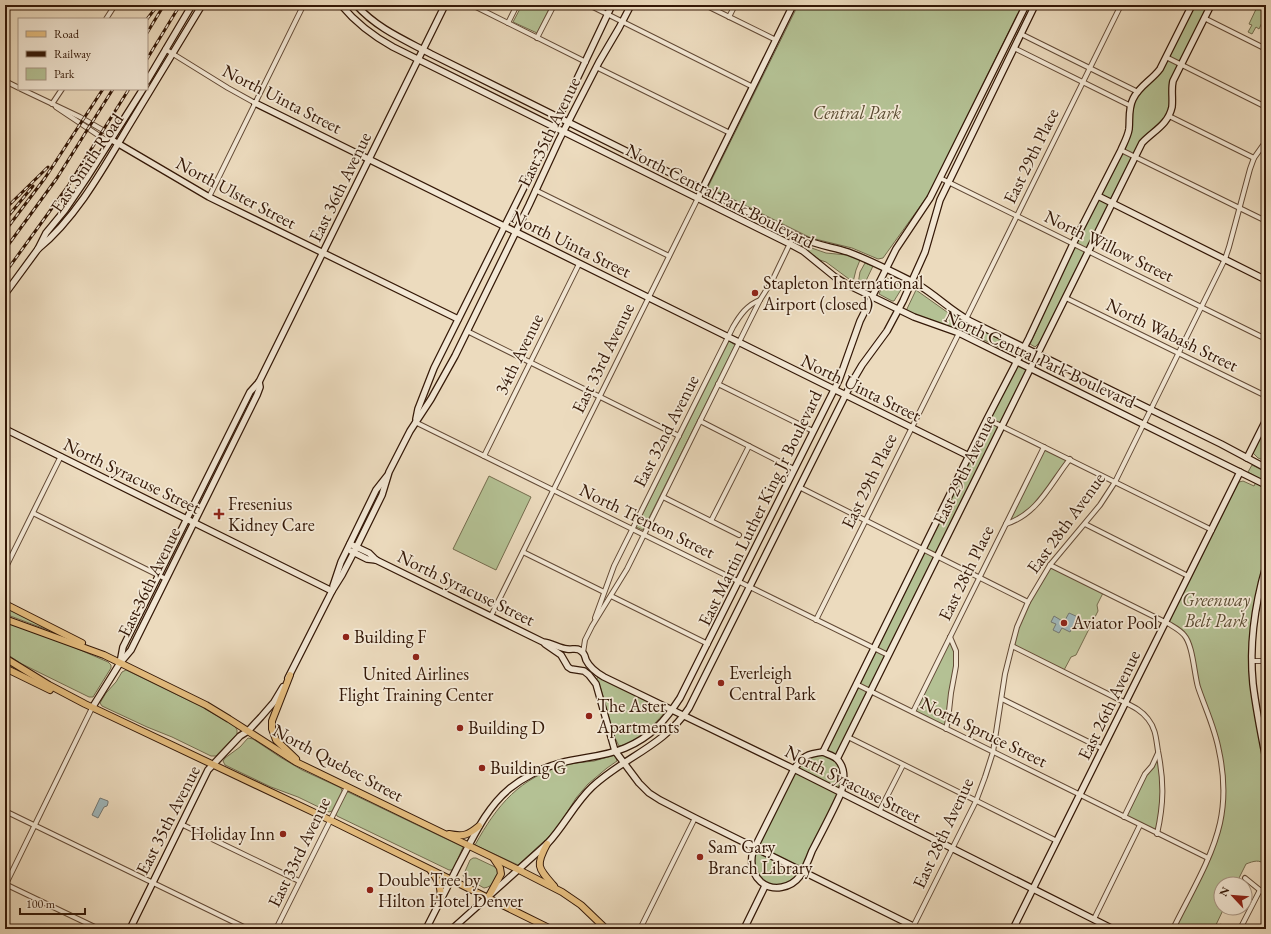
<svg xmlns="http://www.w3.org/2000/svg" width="1271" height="934" viewBox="0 0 1271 934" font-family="'EB Garamond',serif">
<rect width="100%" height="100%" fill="#ecdbbe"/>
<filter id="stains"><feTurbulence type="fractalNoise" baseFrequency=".005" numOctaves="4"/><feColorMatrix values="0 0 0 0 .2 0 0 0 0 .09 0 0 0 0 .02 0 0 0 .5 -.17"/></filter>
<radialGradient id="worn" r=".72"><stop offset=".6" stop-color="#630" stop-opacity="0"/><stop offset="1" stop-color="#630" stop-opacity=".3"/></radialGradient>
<g fill="#b4c194" stroke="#746c4e">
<polygon points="522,5 551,5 537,33 513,22"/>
<polygon points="798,5 1022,5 929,194 883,258 878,259 852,248 811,238 708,187"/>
<polygon points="1192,5 1211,5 1176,74 1169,116 1147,137 1043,337 1038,344 1035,347 1030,344 1042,318 1048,301 1074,249 1073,244 1128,134 1134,98 1154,77"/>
<polygon points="1258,5 1261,7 1262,5 1266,5 1266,14 1259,29 1256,27 1252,34 1248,32 1252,25 1249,24"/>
<polygon points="798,245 803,245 826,253 847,255 860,260 856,270 853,282 826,262 820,260"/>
<polygon points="865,263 873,266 863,287 858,284 860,272"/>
<polygon points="887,278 901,285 902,288 894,301 892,301 879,294 885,280"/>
<polygon points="916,290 947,312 953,314 959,318 954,328 923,318 906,311"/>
<polygon points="960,318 968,323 964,332 955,329"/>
<polygon points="969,324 1010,344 1015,348 1013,354 984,340 965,333"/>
<polygon points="729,341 735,345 643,530 636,527"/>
<polygon points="1017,361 1030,368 837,759 844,782 800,876 788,885 765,886 754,873 753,851 800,759 823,752"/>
<polygon points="1266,420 1266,461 1258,458 1251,451"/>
<polygon points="1044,447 1070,459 1057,479 1023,517 1006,524"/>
<path d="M1266 463V566L1258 599 1252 661 1266 759V865C1259 859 1254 861 1246 864L1236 884H1221V908H1224L1214 929H1173L1216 838 1222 805 1220 759 1213 726 1199 688 1187 638 1166 622 1239 482 1243 481 1254 486 1258 478 1248 472 1252 465 1262 470Z"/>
<polygon points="489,476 531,497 496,570 453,549"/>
<polygon points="1050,565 1104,591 1097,605 1098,611 1076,655 1071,657 1063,672 1012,646 1028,602"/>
<polygon points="5,606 56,633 5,614"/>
<polygon points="5,622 71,646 108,662 111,665 111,668 93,697 89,697 22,664 5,653"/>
<polygon points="950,637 957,656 946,729 913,712"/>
<polygon points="126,670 200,706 235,726 237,730 237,734 216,756 211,756 172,737 147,727 102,706 100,703 106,693 116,682 122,672"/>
<path d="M598 677 665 709 666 711C656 723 635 744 619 746L614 736 600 686 596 680Z"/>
<polygon points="248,738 253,739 280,757 302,770 341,788 342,791 332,811 329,812 298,797 271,787 225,765 223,761 225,758 240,747"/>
<polygon points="1159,752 1163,780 1157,834 1124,817"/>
<path d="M615 755 617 761 607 768 588 784 576 798 556 830 518 865 475 845C497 805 520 777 566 765 575 763 585 762 594 761 601 759 608 757 615 755Z"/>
<polygon points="348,792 463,847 453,870 449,870 337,816 336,814 346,793"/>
<path d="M473 858H476L497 868C500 877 493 887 484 888L463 876 470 860Z"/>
</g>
<g fill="#9eb8bd" stroke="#747874">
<polygon points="1069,613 1078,617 1070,632 1062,628 1059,633 1053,630 1056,624 1051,622 1054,616 1064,622"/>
<polygon points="100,798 108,801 108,803 107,806 104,807 98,818 92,815"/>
</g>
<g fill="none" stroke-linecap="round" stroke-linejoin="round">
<defs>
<g id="street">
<polyline points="472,5 586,62"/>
<polyline points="589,5 753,87"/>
<polyline points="705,5 776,40"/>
<polyline points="729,17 735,5"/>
<polyline points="1204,18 1266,49"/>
<polyline points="106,19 115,5"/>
<polyline points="508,23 517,5"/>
<polyline points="1021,34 1138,92"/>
<polyline points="537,38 554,5"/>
<polyline points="1014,48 1131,106"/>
<polyline points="165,49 228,88 255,103"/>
<polyline points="1166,57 1266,107"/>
<polyline points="596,67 730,133"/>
<polyline points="5,81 19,88"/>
<polyline points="21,89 80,117 108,133 112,140"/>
<polyline points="52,104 62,89"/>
<polyline points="56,107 104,139 112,140"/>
<polyline points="1169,116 1254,158"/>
<polyline points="1121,150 1266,221"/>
<polyline points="940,178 1266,339"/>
<polyline points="535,190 669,256"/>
<polyline points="209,197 302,8"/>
<polyline points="1066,298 1266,396"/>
<polyline points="966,319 1121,5"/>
<polyline points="467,331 679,436"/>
<polyline points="718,384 813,431"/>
<polyline points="987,419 1212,530"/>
<polyline points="700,421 794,469"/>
<polyline points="415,422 888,655"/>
<polyline points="484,456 579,264"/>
<polyline points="799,487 1028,602"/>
<polyline points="663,497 739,535"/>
<polyline points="33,513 166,579"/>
<polyline points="711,521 749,446"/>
<path d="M1006 524C1038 514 1050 484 1070 459"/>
<polyline points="1085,524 1188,576"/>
<polyline points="523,552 604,592"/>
<path d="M1050 565 1169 624C1174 627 1180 630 1184 635 1193 645 1194 673 1198 687 1205 708 1215 728 1219 751 1224 774 1225 800 1220 823 1212 859 1189 896 1173 929"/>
<polyline points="5,569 61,456"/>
<polyline points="611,596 708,644"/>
<polyline points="491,616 698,198"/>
<path d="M595 618 614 566 733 327C740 315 747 305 760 300"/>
<polyline points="816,620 959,333"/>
<path d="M1012 646 1126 703C1134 707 1142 711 1148 719 1156 729 1156 739 1158 751 1164 781 1164 803 1157 834"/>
<polyline points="583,653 585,640 592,626 627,569 749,322 760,300 772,281 794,235"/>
<polyline points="1252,661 1266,661"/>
<polyline points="856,684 1208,858"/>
<polyline points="1002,699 1103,749"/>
<polyline points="913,712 1044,447"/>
<polyline points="946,729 948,720 951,693 956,666 956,651 950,637"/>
<polyline points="848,737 1057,841"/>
<polyline points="5,811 248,929"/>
<polyline points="879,812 903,765"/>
<polyline points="1124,817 1145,774 1152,766 1158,753"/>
<polyline points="181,824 299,881"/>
<polyline points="1245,878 1266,895"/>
<polyline points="5,884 99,929"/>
<polyline points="5,886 92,708"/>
<polyline points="1094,919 1140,825"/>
<polyline points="1221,927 1225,929"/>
<polyline points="276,929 347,787"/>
<polyline points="640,929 695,818"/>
<polyline points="912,929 976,801 985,777 993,752 1005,674 1012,646 1017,627 1028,602 1050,565 1100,505 1115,482 1225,259 1229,247 1250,169 1254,158 1266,141"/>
<polyline points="1240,929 1260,890"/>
</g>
<g id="secondary">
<path d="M341 5C356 23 373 36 393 47L790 244 803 251 835 277 848 285 914 317 959 333 1266 485"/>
<path d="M356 5C378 29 403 39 431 54L801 238C816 245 832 247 848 252 872 261 895 273 917 284 936 295 951 311 970 321L1221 444 1266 468"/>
<polyline points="147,81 192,5"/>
<polyline points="255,103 969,456"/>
<polyline points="112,140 209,197 458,319"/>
<polyline points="1098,196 1266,280"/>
<polyline points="698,198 793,5"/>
<path d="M38 249C76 218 103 169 128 127 153 86 177 46 202 5"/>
<polyline points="5,294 38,249 46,233 65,210 86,179 143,89"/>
<polyline points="416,419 418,409 434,368 559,117 612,5"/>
<polyline points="5,429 332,591"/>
<polyline points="1247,458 1266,420"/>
<path d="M350 544 369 553 376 560 543 642C552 643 559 648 567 649 573 650 578 647 582 652 585 654 585 657 586 660 590 668 597 673 604 677L794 769 1113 929"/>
<polyline points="351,551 367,559 376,560"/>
<path d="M1266 566C1255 604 1249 644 1253 684 1256 709 1261 734 1266 759"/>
<polyline points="333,586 341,562 376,490 387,476"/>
<polyline points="545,644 561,655 568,667 571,669 584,671 589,675 596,684 615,751 639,783 649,793 660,800 695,818 919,929"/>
<polyline points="120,663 123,647 250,392 259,382 445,5"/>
<polyline points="288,678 332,591 342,575 354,552 382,495 389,472 410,431 431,399 455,356 529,205 559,140 599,62 619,28 631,5"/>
<polyline points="92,708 120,663 126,656 131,650 257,395 260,387 259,382"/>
<path d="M823 752 987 419 1029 338 1073 244 1121 150C1124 143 1128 136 1129 129 1130 119 1128 109 1133 99 1139 86 1152 80 1160 69L1192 5"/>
<path d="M823 752C827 754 834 756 837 759 846 768 844 783 841 793 832 813 822 832 812 851 809 859 805 869 800 876 791 888 773 892 761 882 752 874 750 863 753 851L794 769C803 756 807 754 823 752Z"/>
<path d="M837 759 1142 143C1153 131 1168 125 1172 107 1173 98 1171 89 1173 81L1211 5"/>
<polyline points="130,929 208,770 240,736 248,731 261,717 274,702 283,687"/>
<path d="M426 929C437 907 448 886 459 864 473 838 486 808 509 789 524 777 542 768 560 763 582 757 604 757 625 748 651 737 665 721 680 698L839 380 860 321 896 249 930 198 940 178 1026 5"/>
<path d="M452 929 548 843C564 826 575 803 592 787 624 757 663 747 689 708L852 382 862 365 887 331 903 301 925 252 940 200 1035 5"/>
<polyline points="744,929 765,886"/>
<polyline points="1013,929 1240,472"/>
</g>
<g id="primary">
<polyline points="5,604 82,643"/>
<polyline points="5,619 104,655 206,705 229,719 296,762 519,870 562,892 581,905 606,929"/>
<polyline points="5,658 49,685 85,704 330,820 551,929"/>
<polyline points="5,668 50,690"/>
<polyline points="290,675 272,721 272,729 276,740 296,759"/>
<path d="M449 834C464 837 468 835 479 826"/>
<path d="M547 844C535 866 538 868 554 886"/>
<path d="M431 871C439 881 442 889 440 901"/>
<polyline points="489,896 501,874 500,868 494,859"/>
</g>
</defs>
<use href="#street" stroke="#624935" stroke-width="6"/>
<use href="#secondary" stroke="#341807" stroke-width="8"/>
<use href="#primary" stroke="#341807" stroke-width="8"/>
<use href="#street" stroke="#f3e8d5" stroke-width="4"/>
<use href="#secondary" stroke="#f3e8d5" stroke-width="5.5"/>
<use href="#primary" stroke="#e6be7f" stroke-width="6"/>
<defs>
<g id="rail">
<polyline points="147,19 158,5"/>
<polyline points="147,33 164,5"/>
<polyline points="147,59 180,5"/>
<polyline points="5,209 48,167"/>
<polyline points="5,220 33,186"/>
<polyline points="5,231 45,178 103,89"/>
<polyline points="6,248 57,178 113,89"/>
<polyline points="5,273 68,186 129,89"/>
</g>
</defs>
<use href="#rail" stroke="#341807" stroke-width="3"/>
<use href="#rail" stroke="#f3e8d5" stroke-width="1.5" stroke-dasharray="4.5" stroke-linecap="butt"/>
</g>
<g fill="#8f2418" stroke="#f3e8d5" stroke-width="1.5">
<circle cx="755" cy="293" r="4"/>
<path d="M217 508h4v4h4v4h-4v4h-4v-4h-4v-4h4z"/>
<circle cx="1064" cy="623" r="4"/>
<circle cx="346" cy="637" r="4"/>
<circle cx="416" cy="657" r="4"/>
<circle cx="721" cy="683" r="4"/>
<circle cx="589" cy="716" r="4"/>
<circle cx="460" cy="728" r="4"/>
<circle cx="482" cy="768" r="4"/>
<circle cx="283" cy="834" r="4"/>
<circle cx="700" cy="857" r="4"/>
<circle cx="370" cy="890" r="4"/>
</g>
<g text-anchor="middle" stroke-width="3.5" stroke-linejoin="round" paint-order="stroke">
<g font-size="18" fill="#341807" stroke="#f3e8d5">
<text transform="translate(282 99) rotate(27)" y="6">North Uinta Street</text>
<text transform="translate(549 132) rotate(-64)" y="6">East 35th Avenue</text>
<text transform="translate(1031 156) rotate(-64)" y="6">East 29th Place</text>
<text transform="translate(87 163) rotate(-56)" y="6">East Smith Road</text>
<text transform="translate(340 187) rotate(-64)" y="6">East 36th Avenue</text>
<text transform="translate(236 193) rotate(28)" y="6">North Ulster Street</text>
<text transform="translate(720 196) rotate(27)" y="6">North Central Park Boulevard</text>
<text transform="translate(571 244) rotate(26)" y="6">North Uinta Street</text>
<text transform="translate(1109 246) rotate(26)" y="6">North Willow Street</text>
<text transform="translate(1172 335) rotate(26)" y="6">North Wabash Street</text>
<text transform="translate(519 354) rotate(-64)" y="6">34th Avenue</text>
<text transform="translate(603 358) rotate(-64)" y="6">East 33rd Avenue</text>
<text transform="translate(1040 359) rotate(25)" y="6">North Central Park Boulevard</text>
<text transform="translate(861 388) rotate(26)" y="6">North Uinta Street</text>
<text transform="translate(666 431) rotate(-63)" y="6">East 32nd Avenue</text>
<text transform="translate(964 470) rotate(-64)" y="6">East 29th Avenue</text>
<text transform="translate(132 476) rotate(26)" y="6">North Syracuse Street</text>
<text transform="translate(869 481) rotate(-64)" y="6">East 29th Place</text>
<text transform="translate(760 508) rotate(-64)" y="6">East Martin Luther King Jr Boulevard</text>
<text transform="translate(647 521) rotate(26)" y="6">North Trenton Street</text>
<text transform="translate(1066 523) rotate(-54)" y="6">East 28th Avenue</text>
<text transform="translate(966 573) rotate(-64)" y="6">East 28th Place</text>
<text transform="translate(149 582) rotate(-64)" y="6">East 36th Avenue</text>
<text transform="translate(466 588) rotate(26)" y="6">North Syracuse Street</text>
<text transform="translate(1109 705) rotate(-64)" y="6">East 26th Avenue</text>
<text transform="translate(984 732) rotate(26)" y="6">North Spruce Street</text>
<text transform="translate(338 763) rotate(28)" y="6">North Quebec Street</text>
<text transform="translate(853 784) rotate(27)" y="6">North Syracuse Street</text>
<text transform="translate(168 820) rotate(-63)" y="6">East 35th Avenue</text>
<text transform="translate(943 833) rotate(-65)" y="6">East 28th Avenue</text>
<text transform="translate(299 852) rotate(-64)" y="6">East 33rd Avenue</text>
</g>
<g font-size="18" font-style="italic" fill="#5a4b31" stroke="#f3e8d5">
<text x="857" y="119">Central Park</text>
<text x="1216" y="606">Greenway<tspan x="1216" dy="21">Belt Park</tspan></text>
</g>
<g font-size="18" fill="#341807" stroke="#f3e8d5" text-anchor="start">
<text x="763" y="289">Stapleton International<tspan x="763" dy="21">Airport (closed)</tspan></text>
<text x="228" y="510">Fresenius<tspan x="228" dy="21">Kidney Care</tspan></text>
<text x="1072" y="629">Aviator Pool</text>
<text x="354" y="643">Building F</text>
<text x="729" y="679">Everleigh<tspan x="729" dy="21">Central Park</tspan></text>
<text x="416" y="680" text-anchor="middle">United Airlines<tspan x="416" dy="21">Flight Training Center</tspan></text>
<text x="597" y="712">The Aster<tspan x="597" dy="21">Apartments</tspan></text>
<text x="468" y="734">Building D</text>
<text x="490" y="774">Building G</text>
<text x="275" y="840" text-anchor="end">Holiday Inn</text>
<text x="708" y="853">Sam Gary<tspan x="708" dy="21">Branch Library</tspan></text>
<text x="378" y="886">DoubleTree by<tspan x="378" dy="21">Hilton Hotel Denver</tspan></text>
</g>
</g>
<rect width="1271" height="934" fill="none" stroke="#ecdbbe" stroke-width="20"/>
<rect x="6" y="6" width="1259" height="922" fill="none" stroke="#341807" stroke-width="2"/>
<rect x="10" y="10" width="1251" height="914" fill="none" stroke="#341807"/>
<rect x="18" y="18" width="130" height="72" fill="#f3e8d5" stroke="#a79583"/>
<rect x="26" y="31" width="20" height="6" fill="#e6be7f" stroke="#a79583"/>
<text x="54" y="38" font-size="12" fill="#341807">Road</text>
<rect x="26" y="51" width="20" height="6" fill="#341807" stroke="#a79583"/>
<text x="54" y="58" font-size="12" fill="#341807">Railway</text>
<rect x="26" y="68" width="20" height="12" fill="#b4c194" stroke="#a79583"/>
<text x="54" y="78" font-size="12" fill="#341807">Park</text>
<g transform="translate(1233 896) rotate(296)"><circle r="19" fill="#f3e8d5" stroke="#a79583"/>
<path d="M0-3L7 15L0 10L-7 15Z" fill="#8f2418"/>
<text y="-6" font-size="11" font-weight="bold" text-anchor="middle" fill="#341807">N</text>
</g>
<path d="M20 908v6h65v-6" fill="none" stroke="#341807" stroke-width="2"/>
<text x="26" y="908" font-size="12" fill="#341807" stroke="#f3e8d5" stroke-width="3" paint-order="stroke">100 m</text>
<rect width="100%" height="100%" filter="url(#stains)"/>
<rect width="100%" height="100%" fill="url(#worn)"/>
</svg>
